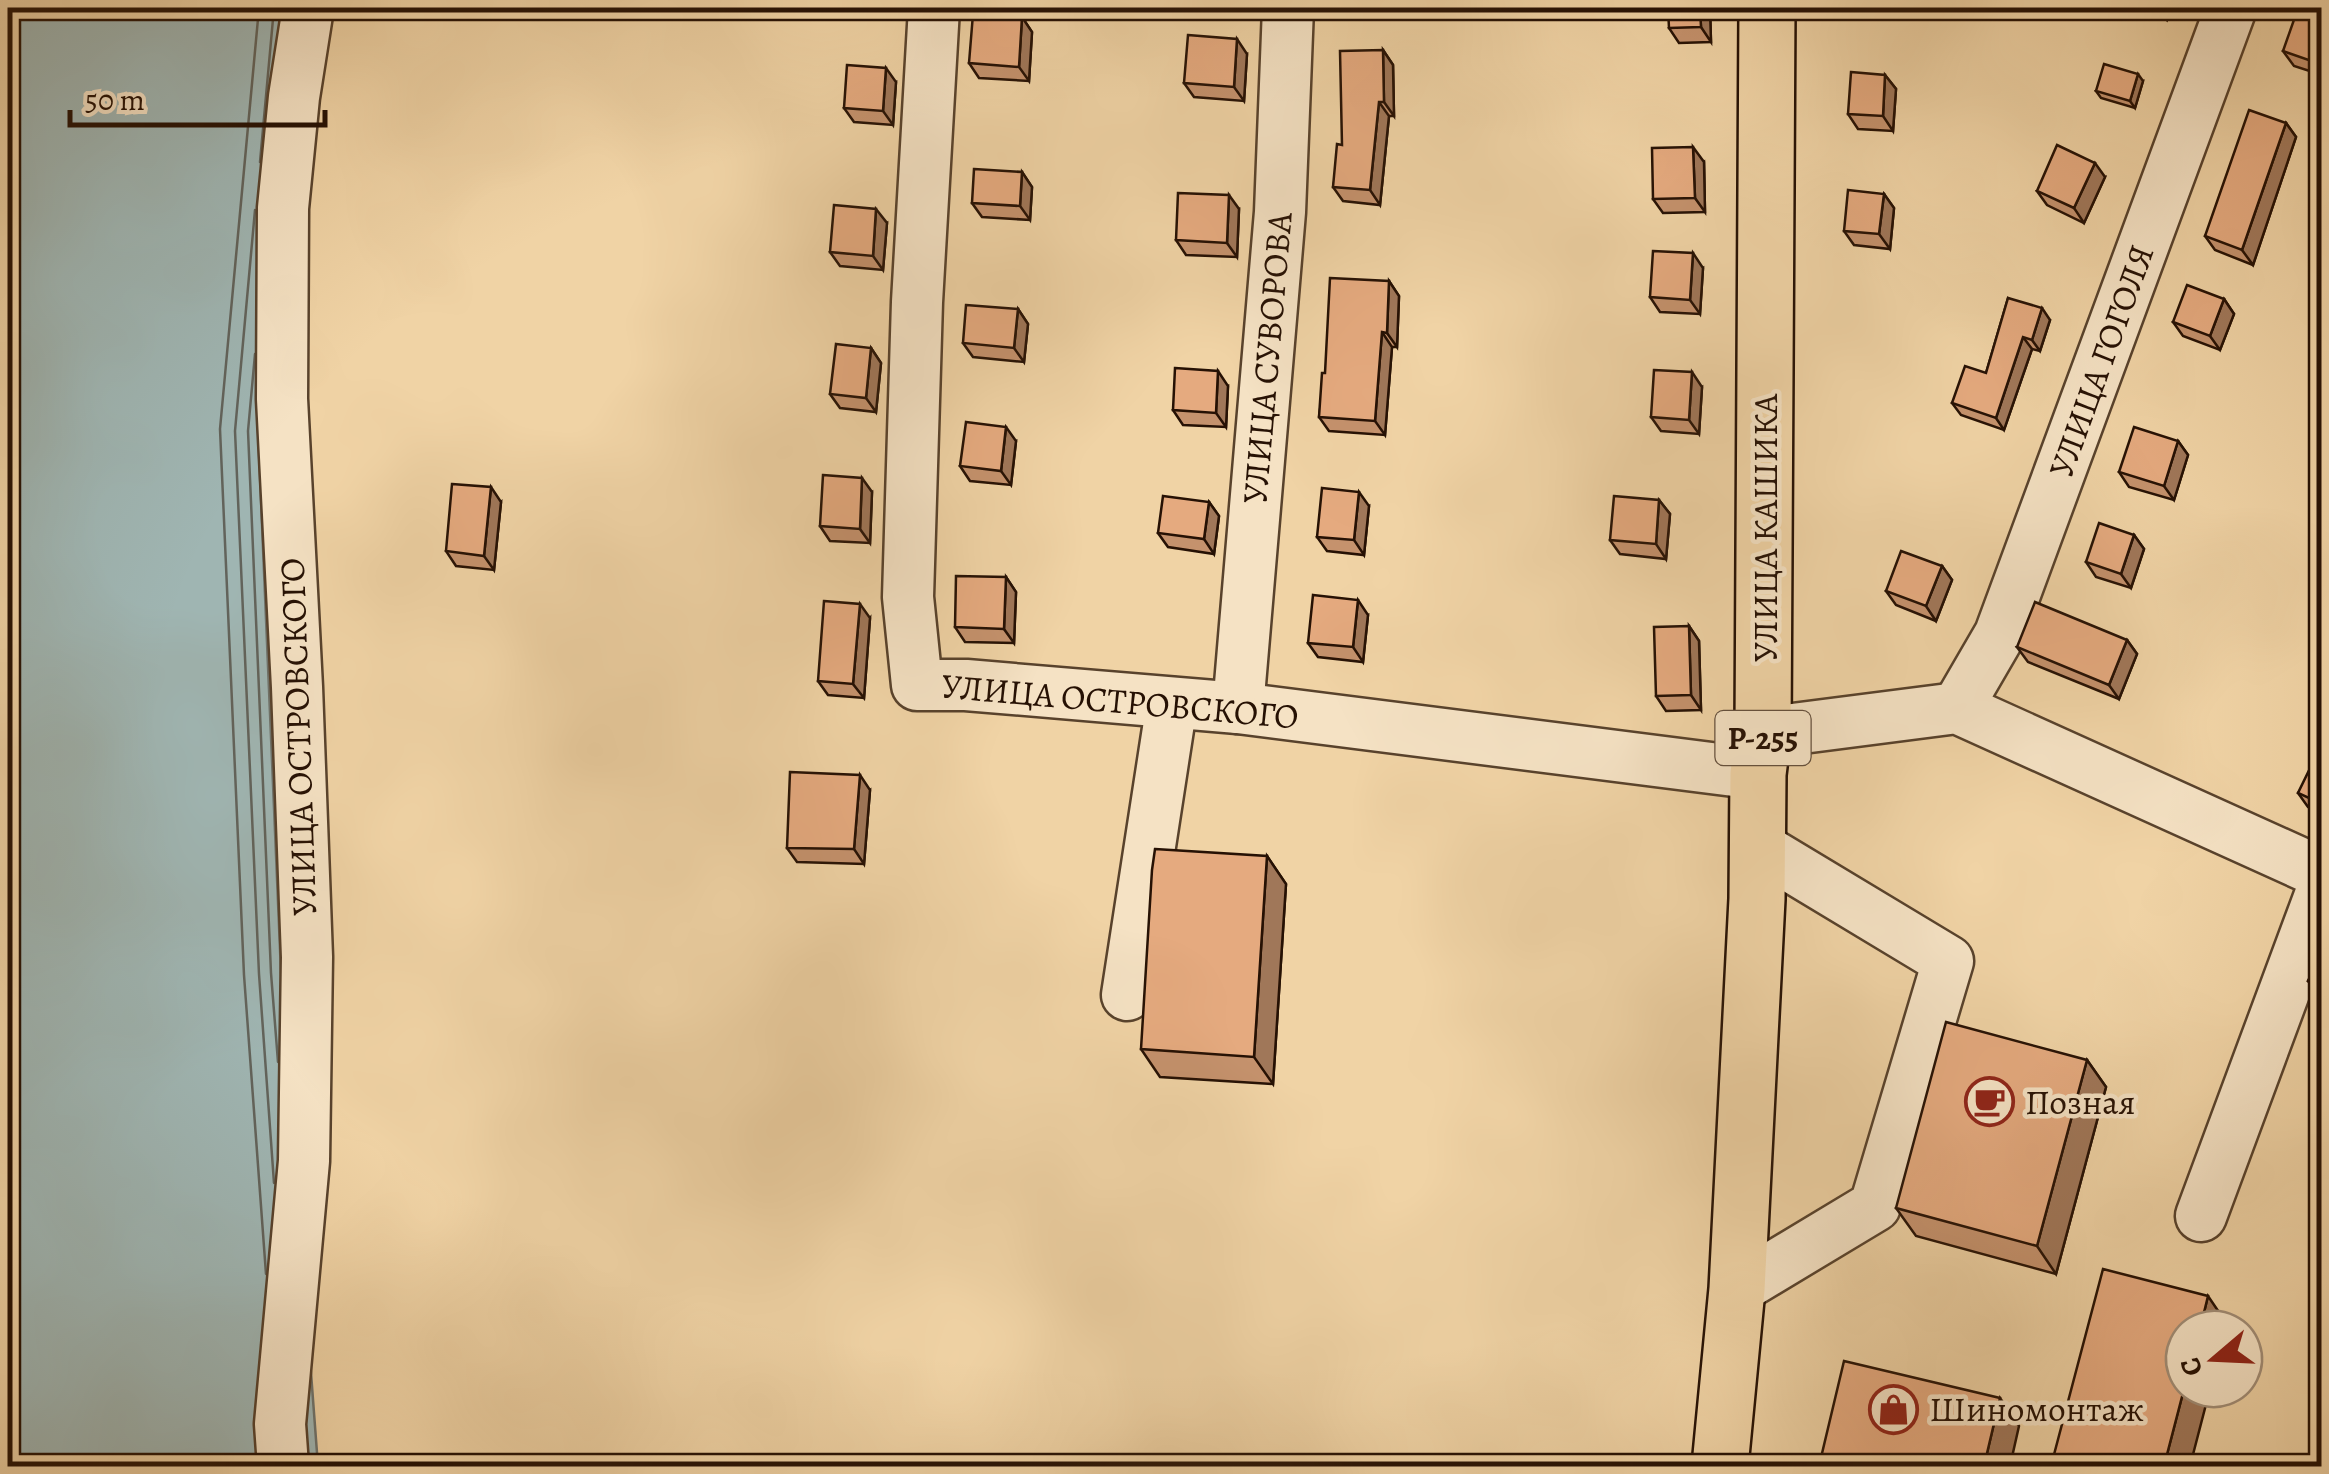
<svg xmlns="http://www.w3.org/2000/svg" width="2329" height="1474" viewBox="0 0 2329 1474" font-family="Alegreya,serif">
<rect width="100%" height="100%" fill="#f0d3a5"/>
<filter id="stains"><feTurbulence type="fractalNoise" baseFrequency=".002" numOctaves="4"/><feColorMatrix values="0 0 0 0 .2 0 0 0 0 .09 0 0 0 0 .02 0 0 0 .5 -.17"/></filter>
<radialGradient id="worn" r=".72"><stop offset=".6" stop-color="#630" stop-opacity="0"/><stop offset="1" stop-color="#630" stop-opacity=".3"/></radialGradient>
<polygon fill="#9fb5b2" stroke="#6f736c" stroke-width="2.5" points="8,8 297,8 258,430 281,973 318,1466 8,1466"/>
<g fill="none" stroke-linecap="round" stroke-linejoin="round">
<g stroke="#62635b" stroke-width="2.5">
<polyline points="259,8 220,429 244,975 266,1274"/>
<polyline points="260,162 274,8"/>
<polyline points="255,210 235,431 259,974 274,1183"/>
<polyline points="255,354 248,431 271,973 278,1062"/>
</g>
<defs>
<g id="minor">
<polyline points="934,8 917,302 908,597 917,685 966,685 1238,708 1758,774"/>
<polyline points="1238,708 1280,212 1288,8"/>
<polyline points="1957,708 2000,634 2231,8"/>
<polyline points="1763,733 1957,708 2322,873"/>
<polyline points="1127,995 1172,703"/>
<polyline points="2201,1216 2322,890"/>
<polyline points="1737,1289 1875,1206 1948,961 1757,846"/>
<polyline points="283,1466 280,1424 304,1161 307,957 297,687 282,399 283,208 294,97 308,8"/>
</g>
<polyline id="highway" points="1720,1466 1737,1289 1757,899 1758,774 1763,733 1767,8"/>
</defs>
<use href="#minor" stroke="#58422c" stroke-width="55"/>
<use href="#highway" stroke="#261104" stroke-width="60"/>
<use href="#minor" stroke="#f5e2c4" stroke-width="50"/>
<use href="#highway" stroke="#f0d3a5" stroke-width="55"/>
</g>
<g fill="#c5926d" stroke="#261104" stroke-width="2.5">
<polygon points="855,8 897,8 897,9 856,9"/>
<polygon points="1710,8 1711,42 1679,43 1669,28"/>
<polygon points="1857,8 1895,8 1895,10"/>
<polygon points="2133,8 2172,8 2167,20"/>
<polygon points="1022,17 1032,32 1029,81 979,78 969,63"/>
<polygon points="2322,23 2322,75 2294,66 2283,51"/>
<polygon points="1383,50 1393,65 1394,116 1389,116 1380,205 1343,201 1333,187 1342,145"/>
<polygon points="1247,54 1244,101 1194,97 1184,83"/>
<polygon points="1885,75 1896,89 1893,131 1858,129 1848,114"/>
<polygon points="2143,81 2135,108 2101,98 2096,91"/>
<polygon points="896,82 893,125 854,122 844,108"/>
<polygon points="2286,123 2296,137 2253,265 2215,250 2205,236"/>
<polygon points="1704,162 1705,212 1663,213 1653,199"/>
<polygon points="1022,172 1032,187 1030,220 982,217 972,203"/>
<polygon points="2105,177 2084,223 2047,205 2037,191"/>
<polygon points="1884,194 1894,208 1890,249 1854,245 1844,231"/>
<polygon points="1239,209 1237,257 1186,255 1176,240"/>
<polygon points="887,223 883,270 840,266 830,252"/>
<polygon points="1703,268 1700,314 1660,312 1650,297"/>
<polygon points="1389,281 1399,296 1397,347 1392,347 1385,435 1329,431 1319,417 1325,373"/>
<polygon points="2008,298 2050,320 2040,351 2032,349 2004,430 1961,415 1952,403 1986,373"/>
<polygon points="2224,299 2234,314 2220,350 2183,336 2173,322"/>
<polygon points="1018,309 1028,324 1024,362 973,357 963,343"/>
<polygon points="871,348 881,363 876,412 840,408 830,394"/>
<polygon points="1228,386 1226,427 1183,425 1173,410"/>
<polygon points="1702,387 1699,434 1661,431 1651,417"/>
<polygon points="1016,441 1011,485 970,481 960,466"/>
<polygon points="2178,441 2188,455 2174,500 2129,487 2119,472"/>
<polygon points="872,492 870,543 830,541 820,526"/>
<polygon points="1659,500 1670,514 1666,559 1620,554 1610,540"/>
<polygon points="501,502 494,570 456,566 446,551"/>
<polygon points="1209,502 1219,516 1214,554 1168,547 1158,533"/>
<polygon points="1369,506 1364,555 1327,551 1317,537"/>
<polygon points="2134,535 2144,549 2131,588 2096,577 2086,562"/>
<polygon points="1942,566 1952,580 1936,621 1896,605 1886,591"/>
<polygon points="1006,577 1016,592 1014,643 965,642 955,627"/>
<polygon points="1368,615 1363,662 1318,657 1308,643"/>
<polygon points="870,618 864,698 828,695 818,681"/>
<polygon points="1689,626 1699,641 1701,710 1666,711 1656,696"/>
<polygon points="2127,640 2137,654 2119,699 2028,662 2017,647"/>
<polygon points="2322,759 2322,814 2308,807 2298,793"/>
<polygon points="870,790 864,864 797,862 787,848"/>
<polygon points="1267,856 1286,884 1273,1084 1160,1077 1141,1049"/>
<polygon points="2322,953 2322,997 2318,995 2308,981"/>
<polygon points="2087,1060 2106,1087 2056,1274 1916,1236 1896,1208"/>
</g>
<g fill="#a07759" stroke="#261104" stroke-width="2.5">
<polygon points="1700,8 1710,8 1711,42 1701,27"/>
<polygon points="2164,8 2172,8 2167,20 2162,13"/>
<polygon points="1022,17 1032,32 1029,81 1019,67"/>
<polygon points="1237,39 1247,54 1244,101 1234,87"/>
<polygon points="1383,50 1393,65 1394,116 1384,102"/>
<polygon points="886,68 896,82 893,125 883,111"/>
<polygon points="2138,74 2143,81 2135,108 2130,101"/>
<polygon points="1885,75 1896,89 1893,131 1883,116"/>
<polygon points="1379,102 1389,116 1380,205 1370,190"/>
<polygon points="2286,123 2296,137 2253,265 2242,250"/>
<polygon points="1693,147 1704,162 1705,212 1695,198"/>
<polygon points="2095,163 2105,177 2084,223 2074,208"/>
<polygon points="1022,172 1032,187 1030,220 1020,206"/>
<polygon points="1884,194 1894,208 1890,249 1879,234"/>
<polygon points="1229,195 1239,209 1237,257 1227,243"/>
<polygon points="876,209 887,223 883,270 873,256"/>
<polygon points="1693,253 1703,268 1700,314 1690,300"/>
<polygon points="1389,281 1399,296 1397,347 1387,333"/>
<polygon points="2224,299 2234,314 2220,350 2210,336"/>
<polygon points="2042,308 2050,320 2040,351 2032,340"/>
<polygon points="1018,309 1028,324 1024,362 1014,348"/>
<polygon points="1382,332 1392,347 1385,435 1375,421"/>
<polygon points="2023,337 2032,349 2004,430 1996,418"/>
<polygon points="871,348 881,363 876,412 866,398"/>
<polygon points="1218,371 1228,386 1226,427 1216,413"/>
<polygon points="1692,372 1702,387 1699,434 1689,420"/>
<polygon points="1006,427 1016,441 1011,485 1001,471"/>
<polygon points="2178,441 2188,455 2174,500 2164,486"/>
<polygon points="862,478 872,492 870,543 860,529"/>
<polygon points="491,487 501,502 494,570 484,556"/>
<polygon points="1359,492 1369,506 1364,555 1354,540"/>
<polygon points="1659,500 1670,514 1666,559 1656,544"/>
<polygon points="1209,502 1219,516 1214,554 1204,539"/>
<polygon points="2134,535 2144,549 2131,588 2121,574"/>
<polygon points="1942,566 1952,580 1936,621 1926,606"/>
<polygon points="1006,577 1016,592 1014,643 1004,629"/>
<polygon points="1358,600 1368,615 1363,662 1353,647"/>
<polygon points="860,604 870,618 864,698 853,684"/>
<polygon points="1689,626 1699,641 1701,710 1691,695"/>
<polygon points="2127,640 2137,654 2119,699 2109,685"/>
<polygon points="860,775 870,790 864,864 854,849"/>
<polygon points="1267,856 1286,884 1273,1084 1254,1057"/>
<polygon points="2087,1060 2106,1087 2056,1274 2037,1246"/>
<polygon points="2208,1296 2227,1324 2226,1329 2200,1329"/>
<polygon points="2184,1389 2210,1389 2190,1466 2164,1466"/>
<polygon points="2000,1398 2019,1426 2010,1466 1984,1466"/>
</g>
<g fill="#e5aa7f" stroke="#261104" stroke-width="2.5">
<polygon points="1668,8 1700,8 1701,27 1669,28"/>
<polygon points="2147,8 2164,8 2162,13"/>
<polygon points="973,14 1022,17 1019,67 969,63"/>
<polygon points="2296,14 2322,23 2322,59 2320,64 2283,51"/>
<polygon points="1188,35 1237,39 1234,87 1184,83"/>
<polygon points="1383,50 1384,102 1379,102 1370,190 1333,187 1337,144 1342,145 1340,51"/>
<polygon points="2104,64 2138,74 2130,101 2096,91"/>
<polygon points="847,65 886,68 883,111 844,108"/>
<polygon points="1851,72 1885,75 1883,116 1848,114"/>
<polygon points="2249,110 2286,123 2242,250 2205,236"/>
<polygon points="2057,145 2095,163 2074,208 2037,191"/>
<polygon points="1693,147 1695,198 1653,199 1652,148"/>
<polygon points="974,169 1022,172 1020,206 972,203"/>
<polygon points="1848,190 1884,194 1879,234 1844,231"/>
<polygon points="1178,193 1229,195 1227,243 1176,240"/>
<polygon points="834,205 876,209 873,256 830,252"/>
<polygon points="1653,251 1693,253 1690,300 1650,297"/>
<polygon points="1330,278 1389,281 1387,333 1382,332 1375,421 1319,417 1322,373 1325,373"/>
<polygon points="2187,285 2224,299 2210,336 2173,322"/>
<polygon points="2008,298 2042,308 2032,340 2023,337 1996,418 1952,403 1965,366 1986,373"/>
<polygon points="966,305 1018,309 1014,348 963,343"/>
<polygon points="836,344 871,348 866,398 830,394"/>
<polygon points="1175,368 1218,371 1216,413 1173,410"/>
<polygon points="1654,370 1692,372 1689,420 1651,417"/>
<polygon points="966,422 1006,427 1001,471 960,466"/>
<polygon points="2134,427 2178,441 2164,486 2119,472"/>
<polygon points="823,475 862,478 860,529 820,526"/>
<polygon points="452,484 491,487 484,556 446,551"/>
<polygon points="1322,488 1359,492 1354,540 1317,537"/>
<polygon points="1163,496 1209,502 1204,539 1158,533"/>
<polygon points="1614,496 1659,500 1656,544 1610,540"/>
<polygon points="2099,523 2134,535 2121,574 2086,562"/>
<polygon points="1901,551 1942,566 1926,606 1886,591"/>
<polygon points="956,576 1006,577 1004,629 955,627"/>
<polygon points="1313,595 1358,600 1353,647 1308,643"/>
<polygon points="824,601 860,604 853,684 818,681"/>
<polygon points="2035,602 2127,640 2109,685 2017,647"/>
<polygon points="1689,626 1691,695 1656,696 1654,627"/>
<polygon points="2316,756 2322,759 2322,804 2298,793"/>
<polygon points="790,772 860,775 854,849 787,848"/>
<polygon points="1155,849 1267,856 1254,1057 1141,1049 1152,870"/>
<polygon points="2322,953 2322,987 2308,981"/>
<polygon points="1946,1022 2087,1060 2037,1246 1896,1208"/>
<polygon points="2103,1269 2208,1296 2200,1329 2184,1329 2184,1389 2164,1466 2051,1466"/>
<polygon points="1844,1361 2000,1398 1984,1466 1819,1466"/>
<polygon points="2275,1461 2292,1466 2273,1466"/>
</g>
<defs>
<symbol id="cafe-ring" viewBox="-11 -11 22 22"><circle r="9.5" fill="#f5e2c4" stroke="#8f2418" stroke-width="1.5"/><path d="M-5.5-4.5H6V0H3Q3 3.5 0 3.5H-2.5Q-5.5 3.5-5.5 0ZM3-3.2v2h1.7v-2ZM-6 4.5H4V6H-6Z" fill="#8f2418"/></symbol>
<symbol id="shop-ring" viewBox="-11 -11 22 22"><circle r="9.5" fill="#f5e2c4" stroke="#8f2418" stroke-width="1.5"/><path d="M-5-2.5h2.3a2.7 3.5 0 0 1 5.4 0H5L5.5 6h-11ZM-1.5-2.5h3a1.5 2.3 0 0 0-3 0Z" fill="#8f2418"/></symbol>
</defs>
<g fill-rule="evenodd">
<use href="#cafe-ring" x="1962" y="1074" width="55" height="55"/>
<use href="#shop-ring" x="1866" y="1382" width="55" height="55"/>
</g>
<g text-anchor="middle" stroke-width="9" stroke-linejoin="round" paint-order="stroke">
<rect fill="#f5e2c4" stroke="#64503e" stroke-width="2.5" x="1715.5" y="711" width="95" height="54" rx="8"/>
<g font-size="32" font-weight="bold" fill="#261104">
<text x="1763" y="749">Р-255</text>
</g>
<g font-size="35" fill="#261104" stroke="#f5e2c4">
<text transform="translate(1267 358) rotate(-85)" y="12">УЛИЦА СУВОРОВА</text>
<text transform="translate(2101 361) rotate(-70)" y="12">УЛИЦА ГОГОЛЯ</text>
<text transform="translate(1765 528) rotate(-90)" y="12">УЛИЦА КАШИКА</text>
<text transform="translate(1120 701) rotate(5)" y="12">УЛИЦА ОСТРОВСКОГО</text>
<text transform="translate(298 737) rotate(-92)" y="12">УЛИЦА ОСТРОВСКОГО</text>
</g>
<g font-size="35" fill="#261104" stroke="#f5e2c4" text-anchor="start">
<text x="2025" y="1114">Позная</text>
<text x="1929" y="1421">Шиномонтаж</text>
</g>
</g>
<rect width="2329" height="1474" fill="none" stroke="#f0d3a5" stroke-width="40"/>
<rect x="10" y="10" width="2309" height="1454" fill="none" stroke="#261104" stroke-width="5"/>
<rect x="20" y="20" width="2289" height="1434" fill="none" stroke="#261104" stroke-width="2.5"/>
<g transform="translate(2214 1359) rotate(251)"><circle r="48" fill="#f5e2c4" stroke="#a28e77" stroke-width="2.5"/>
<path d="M0-8L18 38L0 25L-18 38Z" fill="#8f2418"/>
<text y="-15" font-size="28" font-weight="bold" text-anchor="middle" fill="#261104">С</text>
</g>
<path d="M70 110v15h255v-15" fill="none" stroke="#261104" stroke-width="5"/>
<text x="85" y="110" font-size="30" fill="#261104" stroke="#f5e2c4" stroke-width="8" paint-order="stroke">50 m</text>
<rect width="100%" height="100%" filter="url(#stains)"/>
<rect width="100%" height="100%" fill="url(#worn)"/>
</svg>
